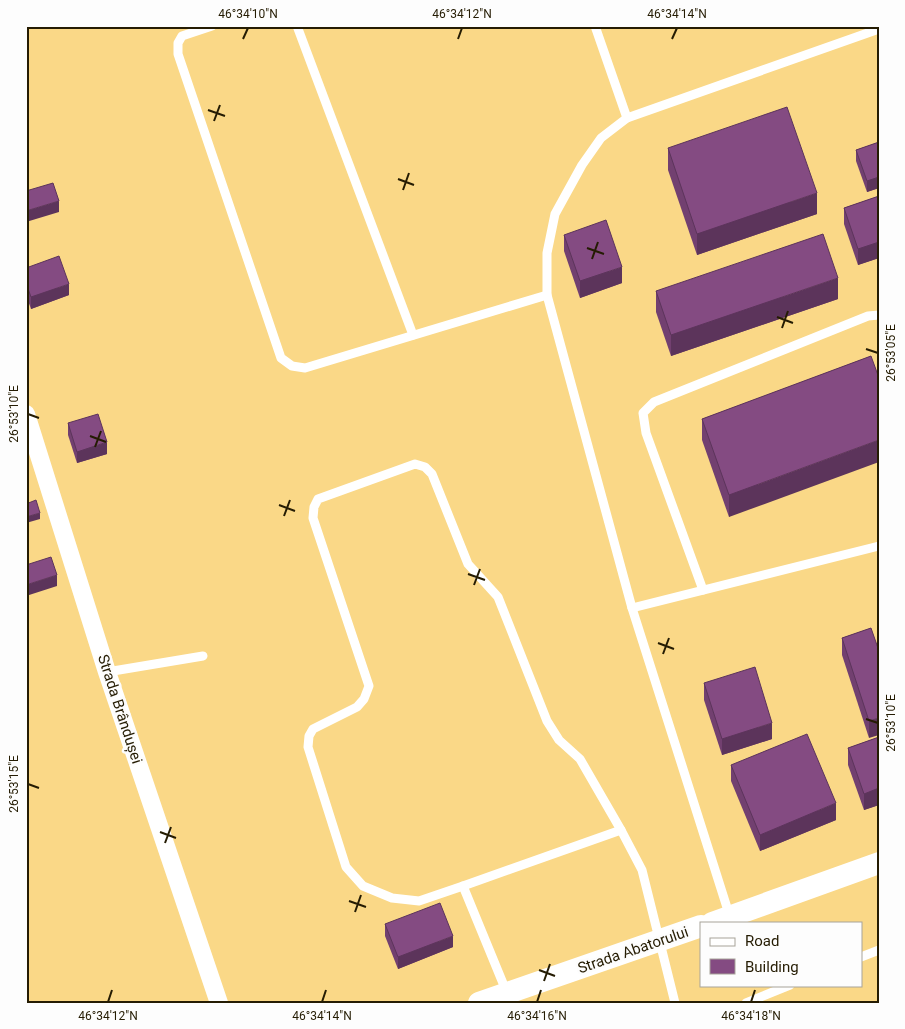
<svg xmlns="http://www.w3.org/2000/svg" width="905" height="1029" viewBox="0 0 905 1029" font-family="Roboto,sans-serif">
<rect width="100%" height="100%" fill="#fad887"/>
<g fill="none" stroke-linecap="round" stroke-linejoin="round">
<g stroke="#fff" stroke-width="9">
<polyline points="212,26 182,36 178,43 178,54 281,358 292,366 305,368 547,295"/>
<polyline points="297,26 413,335"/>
<polyline points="595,26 627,118"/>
<polyline points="703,590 646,433 643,413 654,402 868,316 879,315"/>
<polyline points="632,608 879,546"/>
<polyline points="107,672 203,656"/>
<polyline points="463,886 419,901 392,898 363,886 346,867 308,747 309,736 313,729 357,707 364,699 369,686 313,518 314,507 318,499 415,464 425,467 432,474 468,564 498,597 547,721 559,740 580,759 621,830 642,870 675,1003"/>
<polyline points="730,917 632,608 547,295 547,253 555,214 582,165 601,138 627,118 879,29"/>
<polyline points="861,957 879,950"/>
<polyline points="507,993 463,886 621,830"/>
<polyline points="746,1003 790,985"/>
</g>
<polyline stroke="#fff" stroke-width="18" points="26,414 107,672 219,1003"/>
<g stroke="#fff" stroke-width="22">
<polyline points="712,923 879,863"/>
<polyline points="479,1003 701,926"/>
</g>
</g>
<g fill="#724070">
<polygon points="879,142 879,188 867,192 856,161 856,150"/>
<polygon points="668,148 817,214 697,255 668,170"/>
<polygon points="879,196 879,258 858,265 844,224 844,208"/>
<polygon points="564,235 622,283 580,298 564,251"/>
<polygon points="26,268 69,295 31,309 26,295"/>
<polygon points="656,291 838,299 671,356 656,312"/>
<polygon points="871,356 729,517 702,440 702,419"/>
<polygon points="68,423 107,454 77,463 68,435"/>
<polygon points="871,628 869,738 842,655 842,638"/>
<polygon points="704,683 772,739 722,755 704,700"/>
<polygon points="879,737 879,805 864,810 848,765 848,748"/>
<polygon points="731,765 836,820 760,851 731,781"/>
<polygon points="385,924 453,947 398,969 385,936"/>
</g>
<g fill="#5c345b">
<polygon points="879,177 879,188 867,192 867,181"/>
<polygon points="817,193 817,214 697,255 697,234"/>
<polygon points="59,201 59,212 26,222 26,211"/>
<polygon points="879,242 879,258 858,265 858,249"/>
<polygon points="622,267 622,283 580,298 580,281"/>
<polygon points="838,278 838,299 671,356 671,335"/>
<polygon points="69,284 69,295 31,309 31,297"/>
<polygon points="879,440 879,462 729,517 729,495"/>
<polygon points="107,442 107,454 77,463 77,452"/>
<polygon points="40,513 40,519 26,523 26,517"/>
<polygon points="57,575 57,586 26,596 26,585"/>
<polygon points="879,718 879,735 869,738 869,721"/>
<polygon points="772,723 772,739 722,755 722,739"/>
<polygon points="879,788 879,805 864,810 864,794"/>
<polygon points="836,803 836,820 760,851 760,835"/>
<polygon points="453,936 453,947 398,969 398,957"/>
</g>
<g fill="#844b82" stroke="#5c345b">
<polygon points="787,107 817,193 697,234 668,148"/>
<polygon points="879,142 879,177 867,181 856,150"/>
<polygon points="53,183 59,201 26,211 26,191"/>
<polygon points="879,196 879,242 858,249 844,208"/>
<polygon points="606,220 622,267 580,281 564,235"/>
<polygon points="823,234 838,278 671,335 656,291"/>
<polygon points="59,256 69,284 31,297 26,283 26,268"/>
<polygon points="871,356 879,378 879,440 729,495 702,419"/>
<polygon points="98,414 107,442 77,452 68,423"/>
<polygon points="36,500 40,513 26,517 26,504"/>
<polygon points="51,557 57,575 26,585 26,565"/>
<polygon points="871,628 879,651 879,718 869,721 842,638"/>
<polygon points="755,667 772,723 722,739 704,683"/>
<polygon points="807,734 836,803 760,835 731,765"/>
<polygon points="879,737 879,788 864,794 848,748"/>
<polygon points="440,903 453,936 398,957 385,924"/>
</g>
<path fill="none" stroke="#251c03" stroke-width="2" d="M243 39 248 28M458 39 462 28M672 39 677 28M208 110 225 116M214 121 220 105M398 179 414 185M403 190 409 173M587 248 604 254M592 259 598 242M777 317 793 323M782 328 788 311M866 349 878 353M28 414 39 418M90 436 106 442M95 447 101 431M279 505 295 511M284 516 290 500M468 574 485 580M474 585 480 569M658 643 674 649M663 654 669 638M866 719 878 723M28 784 39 788M160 832 176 838M165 843 171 827M349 901 366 907M355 912 361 895M539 970 555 976M544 981 550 964M108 1002 112 990M322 1002 326 990M537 1002 541 990M751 1002 755 990"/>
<g text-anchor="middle" stroke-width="5" stroke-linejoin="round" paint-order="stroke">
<g font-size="15" fill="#251c03" stroke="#fdfdfd">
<text transform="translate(120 709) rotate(72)" y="5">Strada Brândușei</text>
<text transform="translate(633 950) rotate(-19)" y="5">Strada Abatorului</text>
</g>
</g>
<rect width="905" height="1029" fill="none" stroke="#fdfdfd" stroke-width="55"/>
<rect x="700" y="922" width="162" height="65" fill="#fdfdfd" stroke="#a7a399"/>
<rect x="710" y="938" width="25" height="8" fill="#ffffff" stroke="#a7a399"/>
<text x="745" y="946" font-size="15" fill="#251c03">Road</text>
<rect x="710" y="959" width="25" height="15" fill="#844b82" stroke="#a7a399"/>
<text x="745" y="972" font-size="15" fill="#251c03">Building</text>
<rect x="28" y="28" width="850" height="974" fill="none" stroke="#251c03" stroke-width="2"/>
<g font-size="12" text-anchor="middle" fill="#251c03">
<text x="248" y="18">46°34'10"N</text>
<text x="462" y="18">46°34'12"N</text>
<text x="677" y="18">46°34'14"N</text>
<text transform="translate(891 353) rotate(-90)" y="4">26°53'05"E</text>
<text transform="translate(14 414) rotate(-90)" y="4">26°53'10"E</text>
<text transform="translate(891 723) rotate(-90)" y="4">26°53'10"E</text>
<text transform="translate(14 784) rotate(-90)" y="4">26°53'15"E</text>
<text x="108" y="1020">46°34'12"N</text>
<text x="322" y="1020">46°34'14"N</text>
<text x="537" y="1020">46°34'16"N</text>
<text x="751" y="1020">46°34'18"N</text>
</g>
</svg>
